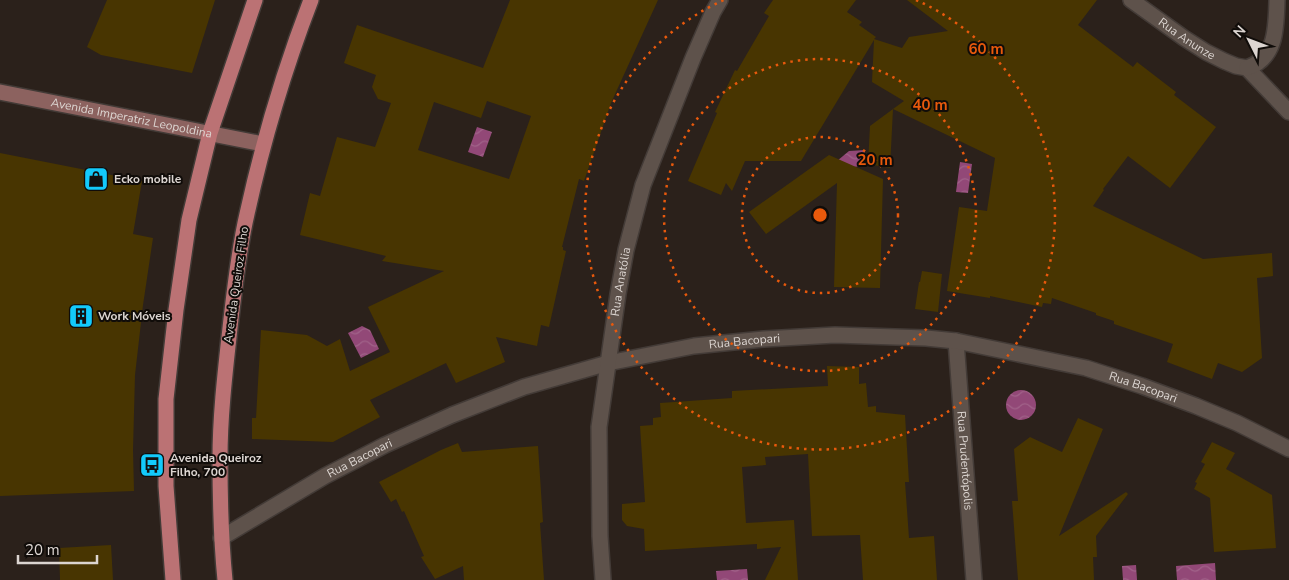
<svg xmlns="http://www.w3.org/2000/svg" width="1289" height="580" viewBox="0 0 1289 580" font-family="'Nunito Sans',sans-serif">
<defs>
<pattern id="water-waves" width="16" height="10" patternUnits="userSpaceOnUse" patternTransform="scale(1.25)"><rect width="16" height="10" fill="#924877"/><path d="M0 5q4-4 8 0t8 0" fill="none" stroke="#a16289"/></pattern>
</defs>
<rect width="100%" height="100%" fill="#2b211b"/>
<g fill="url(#water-waves)">
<polygon points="477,127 492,132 483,157 468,152"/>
<polygon points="865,150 864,166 852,167 837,161 849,151"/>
<polygon points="960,162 972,164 968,193 956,192"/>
<polygon points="362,326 370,330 379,349 361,358 348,333"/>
<circle cx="1021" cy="405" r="15"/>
<polygon points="1215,563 1216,580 1177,580 1176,566"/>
<polygon points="1136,565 1137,580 1123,580 1122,566"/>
<polygon points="747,569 748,580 717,580 716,571"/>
</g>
<g fill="#483501" fill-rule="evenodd">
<polygon points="107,0 215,0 192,73 101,55 87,47"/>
<path d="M510 0H658L611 103 584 181 579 179 562 247H563V250L566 251 549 327 541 325 537 346 496 337 505 362 456 383 446 363 370 400 380 417 333 442 252 439V418H256L261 330 307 335 327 346 340 339 350 371 390 352 368 307 444 271 382 261 386 256 300 235 310 193 320 196 337 137 375 147 391 103 378 99 372 87 376 75 344 63 357 25 483 68ZM487 101 531 116 509 179 418 150 434 102 481 118Z"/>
<polygon points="773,0 856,0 847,12 862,22 859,25 876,37 874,39 902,48 909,37 948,31 907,0 1097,0 1078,25 1133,67 1137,62 1176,92 1174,95 1216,127 1170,188 1128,156 1103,189 1104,190 1093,206 1203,259 1272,253 1273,276 1257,278 1262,358 1242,372 1218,363 1212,379 1167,362 1173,344 1114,324 1114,321 1096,315 1096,313 1052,298 1051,304 1043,303 1042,307 990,296 990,298 947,291 959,207 987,211 995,158 893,109 904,101 872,82 874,40 801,161 745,161 732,191 726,183 721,195 688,181 717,113 715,112 735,70 737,71 769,16 764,13"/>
<polygon points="893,109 890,168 868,164 870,126"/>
<polygon points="0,153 142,181 133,234 153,238 143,305 135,375 133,450 134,491 0,496"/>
<polygon points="829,155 883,179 880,288 834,287 837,183 766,234 749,212"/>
<polygon points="922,271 942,274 938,312 915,309 919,282 920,282"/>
<polygon points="827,366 859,367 859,384 866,383 868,407 876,406 876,412 905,415 909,482 905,482 909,538 934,536 937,580 863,580 860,535 812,536 808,454 765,457 766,465 742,467 746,523 794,520 798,580 765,580 781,547 757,549 757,544 645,551 644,529 627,526 622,520 622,504 645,502 640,426 653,425 653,418 661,417 660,403 732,398 732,391 828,386"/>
<polygon points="1078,418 1103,429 1059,536 1126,492 1128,494 1096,536 1097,557 1093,557 1094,580 1018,580 1012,501 1018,501 1014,449 1030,437 1062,452"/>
<polygon points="1212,442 1235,453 1226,469 1272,495 1276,548 1214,552 1210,498 1194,489 1197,483 1195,482 1205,464 1201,462"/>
<polygon points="458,443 462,452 538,446 543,522 540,523 544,580 464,580 463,566 435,579 421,557 424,556 404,511 402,512 396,499 391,502 379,482 441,450"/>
<polygon points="111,545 113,580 60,580 59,548"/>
</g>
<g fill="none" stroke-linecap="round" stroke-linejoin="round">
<defs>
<g id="street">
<path id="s1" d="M1131 0 1184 38 1206 52 1224 61 1236 66 1247 68 1289 112"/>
<path d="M1247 68C1277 58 1276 27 1277 0"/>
<path id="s2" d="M956 341 974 580"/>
<path id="s3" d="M221 538 325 476 385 445 452 415 524 387 608 363 694 346 764 339 835 335 926 338 956 341 1086 368 1142 386 1196 406 1237 423 1289 449"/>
<path id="s4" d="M603 580 600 536 599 427 618 294 626 250 643 185 693 58 713 12 720 0"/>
</g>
<g id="secondary">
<path id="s5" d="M0 92 263 144"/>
</g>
<g id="primary">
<polyline points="173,580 166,486 166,399 176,310 189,220 210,133 255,0"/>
<path d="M225 580C221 540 220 499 220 459 220 412 226 365 231 319 235 284 239 248 247 214 263 141 284 70 311 0"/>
</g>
</defs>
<use href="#street" stroke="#433b37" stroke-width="18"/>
<use href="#secondary" stroke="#433b37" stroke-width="18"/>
<use href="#primary" stroke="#433b37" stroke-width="18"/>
<use href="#street" stroke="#5e524b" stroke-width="15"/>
<use href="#secondary" stroke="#8c625f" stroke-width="15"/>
<use href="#primary" stroke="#bb7274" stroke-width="15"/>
</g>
<g fill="none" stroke="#e8590c" stroke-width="2.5" stroke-dasharray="2.5 5">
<circle cx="820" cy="215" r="78"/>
<circle cx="820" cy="215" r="156"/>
<path d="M916 0A235 235 0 1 1 724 0"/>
</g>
<defs>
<symbol id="shop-square" viewBox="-11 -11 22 22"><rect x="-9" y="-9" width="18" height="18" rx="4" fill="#13cafb" stroke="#100c09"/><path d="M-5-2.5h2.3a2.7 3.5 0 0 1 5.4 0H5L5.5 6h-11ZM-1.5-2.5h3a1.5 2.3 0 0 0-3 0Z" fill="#111"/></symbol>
<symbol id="building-square" viewBox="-11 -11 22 22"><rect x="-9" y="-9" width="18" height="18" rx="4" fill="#13cafb" stroke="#100c09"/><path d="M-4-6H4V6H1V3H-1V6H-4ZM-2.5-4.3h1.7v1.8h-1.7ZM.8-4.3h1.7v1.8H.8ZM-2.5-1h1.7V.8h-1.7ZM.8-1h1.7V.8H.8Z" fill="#111"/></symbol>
<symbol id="bus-square" viewBox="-11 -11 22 22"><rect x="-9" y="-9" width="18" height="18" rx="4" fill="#13cafb" stroke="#100c09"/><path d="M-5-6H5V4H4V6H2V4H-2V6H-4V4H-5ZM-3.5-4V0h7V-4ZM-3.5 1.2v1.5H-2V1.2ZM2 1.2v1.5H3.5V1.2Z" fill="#111"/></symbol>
</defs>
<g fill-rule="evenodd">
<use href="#shop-square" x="82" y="165" width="28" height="28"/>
<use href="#building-square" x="67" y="302" width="28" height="28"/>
<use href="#bus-square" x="138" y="451" width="28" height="28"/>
</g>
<g text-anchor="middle" stroke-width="4" stroke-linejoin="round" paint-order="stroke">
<g font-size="12" fill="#dcd5d1" stroke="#100c09">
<text dy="4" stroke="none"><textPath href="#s1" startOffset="68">Rua Anunze</textPath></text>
<text dy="4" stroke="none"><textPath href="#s5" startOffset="134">Avenida Imperatriz Leopoldina</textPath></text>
<text dy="4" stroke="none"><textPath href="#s4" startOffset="300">Rua Anatólia</textPath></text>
<text transform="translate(236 285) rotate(-82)" y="4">Avenida Queiroz Filho</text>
<text dy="4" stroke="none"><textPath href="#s3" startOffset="565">Rua Bacopari</textPath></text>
<text dy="4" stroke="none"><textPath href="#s3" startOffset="970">Rua Bacopari</textPath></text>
<text dy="4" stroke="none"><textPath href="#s3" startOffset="160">Rua Bacopari</textPath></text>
<text dy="4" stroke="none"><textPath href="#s2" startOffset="120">Rua Prudentópolis</textPath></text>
</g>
<g font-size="12" font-weight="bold" fill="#dcd5d1" stroke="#100c09" text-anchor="start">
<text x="114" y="183">Ecko mobile</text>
<text x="98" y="320">Work Móveis</text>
<text x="170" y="462">Avenida Queiroz<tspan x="170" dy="14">Filho, 700</tspan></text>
</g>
</g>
<circle cx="820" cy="215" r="8" fill="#e8590c" stroke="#100c09" stroke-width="2.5"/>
<g font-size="15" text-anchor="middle" font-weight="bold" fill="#e8590c" stroke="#100c09" stroke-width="4" stroke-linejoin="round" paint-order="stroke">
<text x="986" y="54">60 m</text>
<text x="930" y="110">40 m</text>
<text x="875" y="165">20 m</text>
</g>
<g transform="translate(1249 40) rotate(312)" stroke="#100c09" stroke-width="4" paint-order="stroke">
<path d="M0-4L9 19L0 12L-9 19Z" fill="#dcd5d1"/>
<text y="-8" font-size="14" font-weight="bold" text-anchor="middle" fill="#dcd5d1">N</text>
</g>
<path d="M18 555v8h79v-8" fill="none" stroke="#dcd5d1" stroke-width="2.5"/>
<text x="25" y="555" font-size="15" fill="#dcd5d1" stroke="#100c09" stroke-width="4" paint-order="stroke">20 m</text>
</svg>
